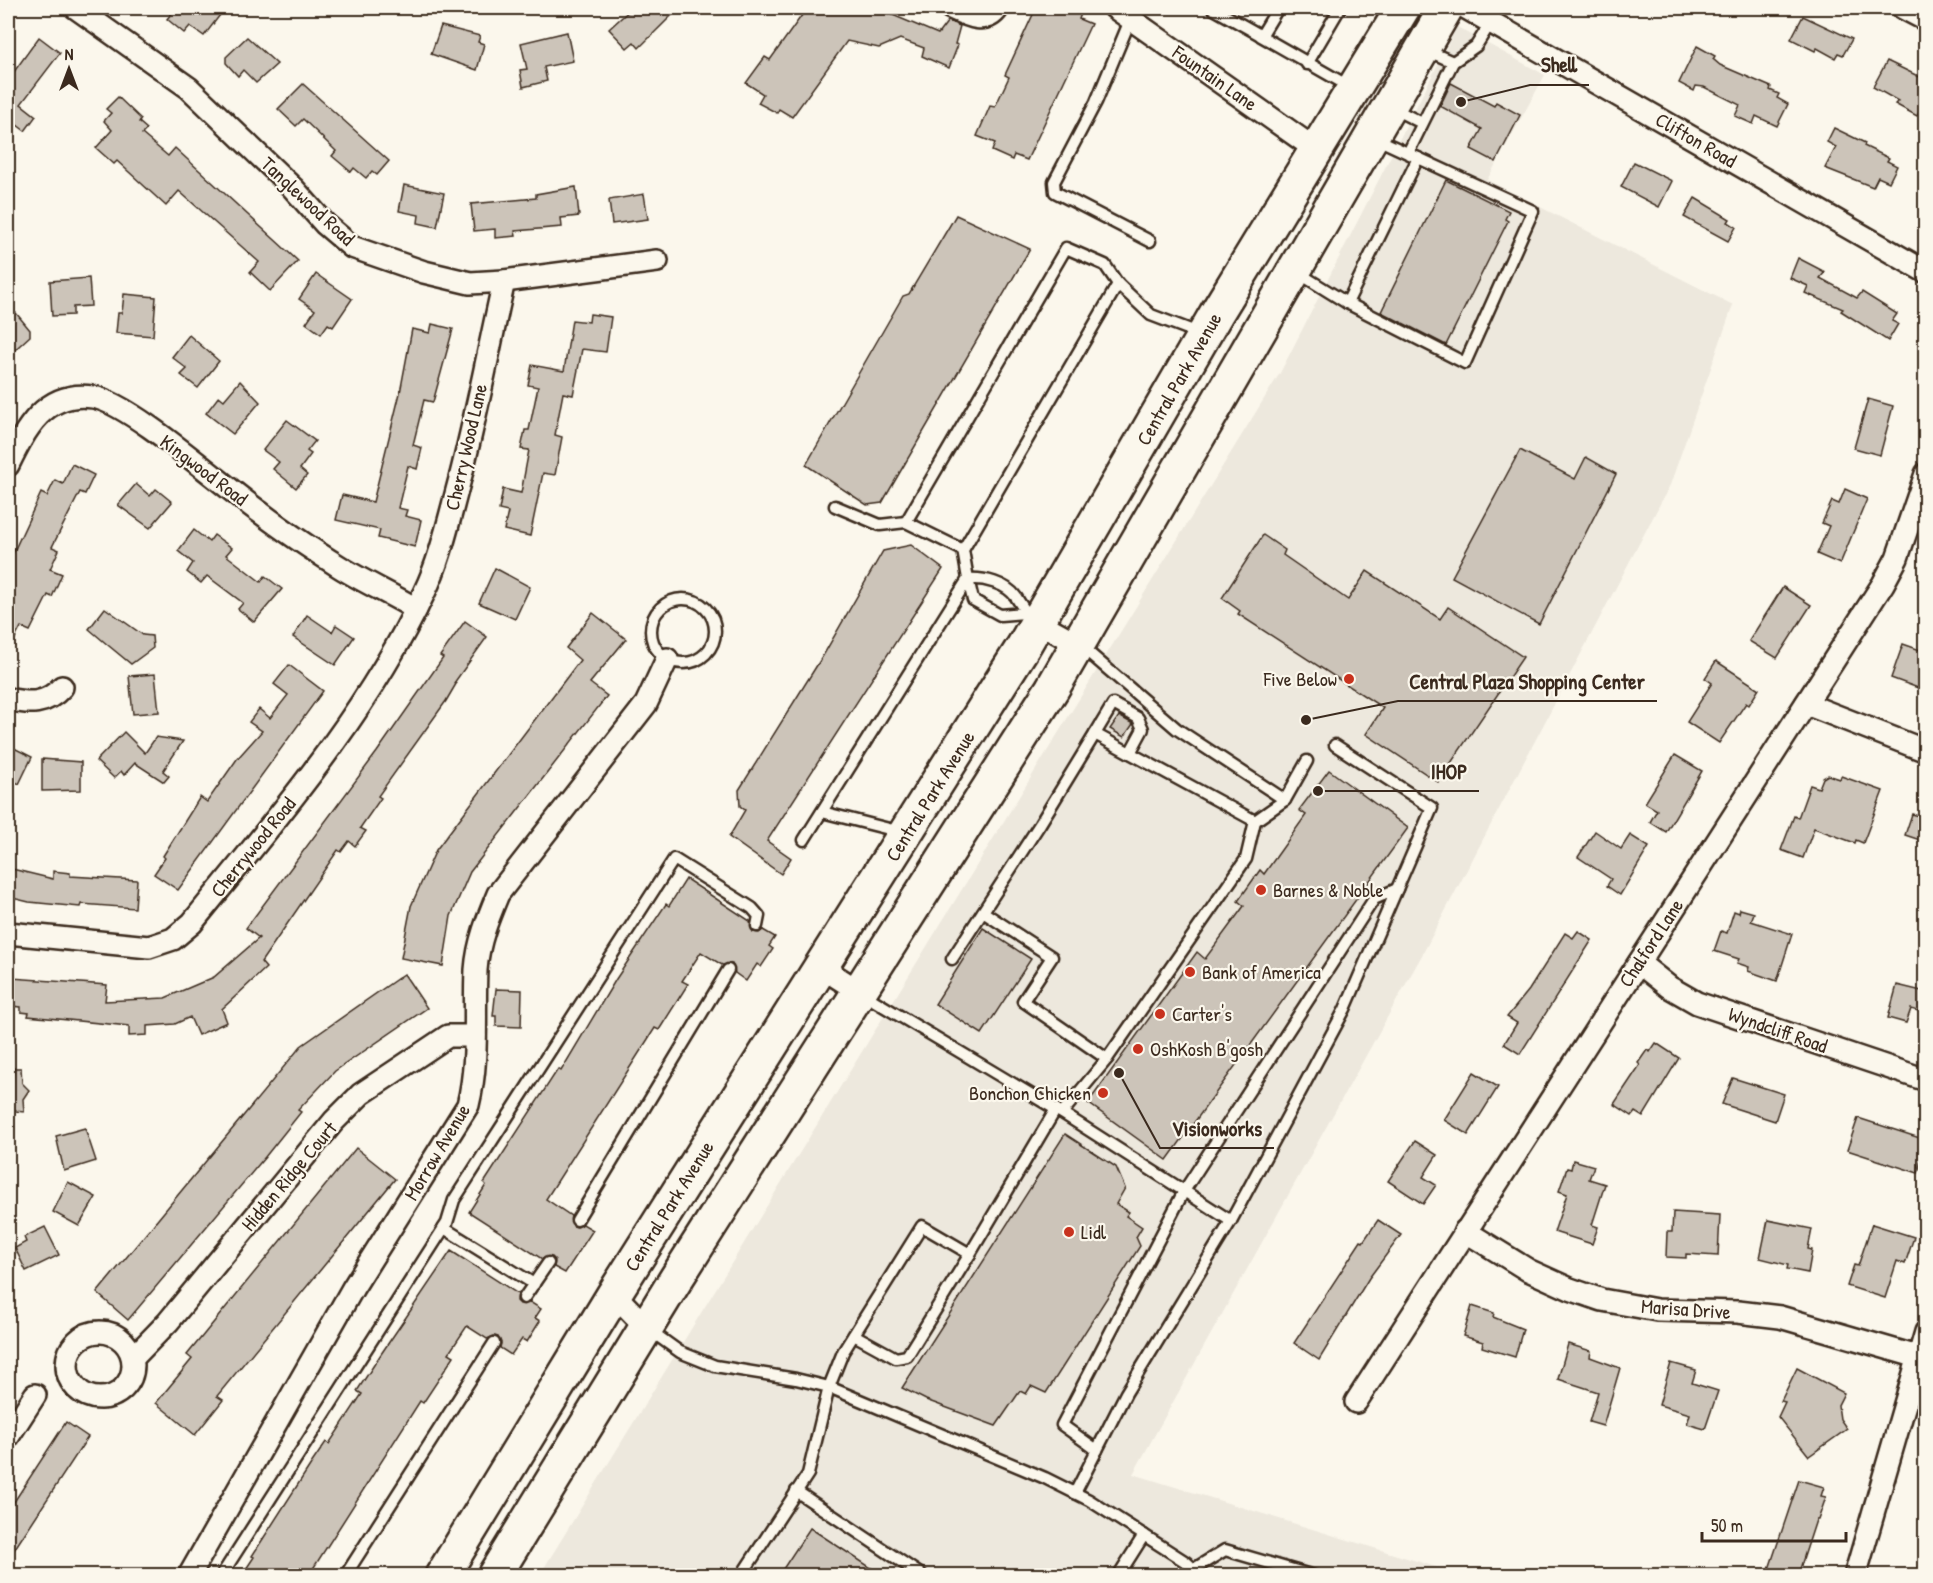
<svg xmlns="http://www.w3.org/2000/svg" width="1933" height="1583" viewBox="0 0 1933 1583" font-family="'Patrick Hand',sans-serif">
<rect width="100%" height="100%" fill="#fbf7ec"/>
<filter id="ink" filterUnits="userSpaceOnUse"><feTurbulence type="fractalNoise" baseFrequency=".0167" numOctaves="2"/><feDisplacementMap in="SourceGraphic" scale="12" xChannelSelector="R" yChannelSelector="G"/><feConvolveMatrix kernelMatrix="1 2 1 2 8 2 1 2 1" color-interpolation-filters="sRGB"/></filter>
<g filter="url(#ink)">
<polygon fill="#ede8dd" points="1457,27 1545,75 1487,180 1733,305 1670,485 1422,955 1133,1474 1462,1575 539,1576 1280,373"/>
<g fill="#ccc4b9" stroke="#3b2a1e" stroke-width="1.5">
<polygon points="176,8 211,8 220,15 204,36 190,26 184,33 167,19"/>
<polygon points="632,8 679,8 639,48 634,42 627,48 609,29"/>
<polygon points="807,8 876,8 938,34 948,21 960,26 955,44 958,45 949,68 922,56 924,48 900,39 879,48 847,41 792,117 779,109 777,113 758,103 763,94 746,83 765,57 770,60"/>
<polygon points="1036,8 1073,8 1082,11 1079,19 1091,24 1027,160 1014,155 1012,160 992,151 995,143 977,136 990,106 995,107 1009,77 1005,75"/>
<polygon points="1803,16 1852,39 1843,55 1838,53 1835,58 1817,48 1815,51 1791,39"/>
<polygon points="441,26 480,36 478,42 484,44 477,70 431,54"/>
<polygon points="567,32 573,61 544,67 547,81 523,87 520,70 527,69 521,43"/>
<polygon points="39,37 60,53 21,104 36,116 25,131 9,119 8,122 8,80"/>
<polygon points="247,37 277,64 256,83 243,70 238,76 226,63 226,57"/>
<polygon points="1697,46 1715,56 1713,59 1720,65 1771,87 1770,90 1779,94 1777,98 1788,104 1777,126 1756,116 1753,124 1735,116 1740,105 1704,87 1696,86 1694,91 1679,83"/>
<polygon points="1887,61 1926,80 1926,100 1917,116 1895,104 1898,101 1873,87"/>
<polygon points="1451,83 1494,106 1496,102 1520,115 1496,162 1471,149 1482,129 1440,106"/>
<polygon points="303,84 389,161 377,175 372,171 366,178 354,168 351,172 332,156 336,151 303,119 296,126 278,109"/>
<polygon points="118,97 141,119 139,122 147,129 142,134 168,156 175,148 298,261 270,291 250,272 259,262 179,191 166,206 117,161 114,164 96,148 112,130 104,121 111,113 106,109"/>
<polygon points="1834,128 1865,143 1864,146 1889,158 1887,161 1897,166 1889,182 1878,177 1873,187 1825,168 1836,147 1827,142"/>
<polygon points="1634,162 1672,181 1659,207 1621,187"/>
<polygon points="1446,180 1509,211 1505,219 1508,221 1446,345 1381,312"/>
<polygon points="404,185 444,193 437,227 418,223 419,215 399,211"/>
<polygon points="576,187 579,216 561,218 562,227 515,231 516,236 495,238 495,229 474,231 471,204 536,198 536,194"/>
<polygon points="644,194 648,219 612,224 609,200"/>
<polygon points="1695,198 1730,219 1728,222 1736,227 1728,241 1684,217"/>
<polygon points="956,215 1030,249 882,503 867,505 806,465 903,296 909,294"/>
<polygon points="1798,258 1825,272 1820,278 1857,298 1862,292 1897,314 1892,321 1898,324 1888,341 1841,311 1843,309 1805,293 1808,286 1790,278"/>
<polygon points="316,274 352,299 333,327 328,324 321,334 306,323 315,310 299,299"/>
<polygon points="89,278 91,306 73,307 73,315 52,316 50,281"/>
<polygon points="124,294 156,297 153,336 116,333 118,313 122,313"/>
<polygon points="16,313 30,330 30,336 8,356 8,320"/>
<polygon points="590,314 611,317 606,352 582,349 573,395 563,393 555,435 562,437 555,475 543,473 530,536 504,530 508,512 499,510 503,489 521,493 529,450 521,449 525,430 529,430 538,387 528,385 532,365 564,371 572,320 589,322"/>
<polygon points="432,324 453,329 433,402 424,400 413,445 422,448 417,469 408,466 398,508 407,510 405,516 421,520 415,547 378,538 380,530 336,520 342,495 373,502 400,393 412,329 430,333"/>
<polygon points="189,335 219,361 198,388 181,375 187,369 172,357"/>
<polygon points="240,381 260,402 233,434 206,413 219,396 224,400"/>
<polygon points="1868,399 1893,406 1880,455 1854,448"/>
<polygon points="287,420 315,441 307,451 311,454 300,469 307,475 296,488 273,469 279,462 263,450"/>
<polygon points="1520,450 1575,479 1586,457 1616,474 1539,624 1452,577"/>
<polygon points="72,464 94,475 85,494 80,492 52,547 59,550 50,569 62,574 52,597 48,595 30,631 21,627 8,652 8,564 41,493 47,496 55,480 63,484"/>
<polygon points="136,484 150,496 156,489 172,502 150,528 118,505"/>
<polygon points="1845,489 1867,499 1840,564 1817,554 1829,526 1822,523 1832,501 1839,504"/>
<polygon points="194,530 209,542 214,535 232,548 226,555 261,582 265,576 282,589 254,622 238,609 243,603 207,576 201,583 187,572 193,563 178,551"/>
<polygon points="1263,535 1285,550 1283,555 1348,600 1367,571 1440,619 1448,607 1523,657 1438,782 1366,734 1383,708 1238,614 1240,611 1222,598"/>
<polygon points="911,545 943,569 767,841 791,858 781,874 729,837 745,810 740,806 739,790 824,654 883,551"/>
<polygon points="495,568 530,587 515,619 479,603"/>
<polygon points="1783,587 1811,605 1777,658 1749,641"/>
<polygon points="105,608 143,635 152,636 153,648 131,664 109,646 89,629"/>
<polygon points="593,613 626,639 590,683 607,696 470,872 451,916 443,966 401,958 411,906 436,850 580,660 566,648"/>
<polygon points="307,615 332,632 336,625 354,637 335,665 293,637"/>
<polygon points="465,621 487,637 454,683 456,684 446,701 378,796 381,798 360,828 366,831 355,846 349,841 341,852 338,850 261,962 266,968 222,1009 227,1022 198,1035 190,1017 175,1024 147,1026 147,1035 129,1036 129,1026 28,1016 29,1013 21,1012 21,1007 10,1006 12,978 107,985 105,1001 165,998 214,977 259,938 246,928 377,752 443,658 440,656"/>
<polygon points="1903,644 1926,652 1926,691 1891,678"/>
<polygon points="1716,661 1759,689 1749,705 1746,703 1719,743 1687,722 1712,683 1705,678"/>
<polygon points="289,665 323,691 178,890 154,874 165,858 163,856 200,797 207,802 237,759 262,731 249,722 259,709 270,718 288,695 274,684"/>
<polygon points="155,674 159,712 133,714 129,676"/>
<polygon points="1119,716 1133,724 1124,737 1110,729"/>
<polygon points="124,732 145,753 156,737 183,741 163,771 169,776 164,782 135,763 124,775 121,771 114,778 96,761"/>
<polygon points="8,745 32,757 19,784 8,778"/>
<polygon points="1675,755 1702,771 1666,832 1650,822 1657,810 1645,803"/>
<polygon points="42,759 81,762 81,790 42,791"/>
<polygon points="1329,770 1408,828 1167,1160 1088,1103 1197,952 1205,959 1244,906 1238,901 1260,870 1264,874 1306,815 1299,810"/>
<polygon points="1828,775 1840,779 1841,776 1883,791 1863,843 1856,840 1855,843 1814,828 1803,858 1781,850 1794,816 1798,818 1810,785 1819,788 1823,778"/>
<polygon points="1912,814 1926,818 1926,842 1905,835"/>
<polygon points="1595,831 1621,849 1630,835 1649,847 1620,895 1607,886 1611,879 1578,857"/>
<polygon points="8,868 53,879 53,871 70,873 70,876 137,880 135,908 81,904 80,907 29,902 8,897"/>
<polygon points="686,879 750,921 753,932 759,933 763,930 775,937 769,946 773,949 761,967 757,964 746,981 735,973 732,964 722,965 701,952 682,981 688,984 659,1030 655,1028 546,1199 571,1216 573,1226 577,1227 583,1224 593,1230 565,1273 554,1267 555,1260 552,1257 542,1259 469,1212 486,1185 484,1183 558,1069 561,1071 616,979 666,904 669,906"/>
<polygon points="1740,909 1754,913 1751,921 1792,934 1777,981 1748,971 1749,967 1737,963 1739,959 1714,951 1721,931 1727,933 1734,911 1739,913"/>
<polygon points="983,928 1031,959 982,1034 935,1004"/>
<polygon points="1578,931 1592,940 1520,1054 1504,1044 1517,1023 1507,1017 1529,990 1565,933 1573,938"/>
<polygon points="404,974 427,1008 335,1071 298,1110 301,1112 265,1157 128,1320 97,1293 301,1046"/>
<polygon points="1897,985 1926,992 1926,1013 1911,1009 1906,1023 1888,1018"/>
<polygon points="496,989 522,990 521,1027 496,1026 496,1016 493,1016"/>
<polygon points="1656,1043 1679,1058 1643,1117 1635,1112 1632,1116 1614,1104 1640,1065 1638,1063 1647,1050 1650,1052"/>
<polygon points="14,1068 21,1068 22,1083 29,1090 23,1099 24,1112 15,1111 8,1122"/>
<polygon points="1474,1072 1498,1087 1468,1135 1444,1120"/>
<polygon points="1733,1078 1784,1094 1775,1121 1722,1104"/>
<polygon points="1858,1118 1926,1140 1918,1173 1847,1150"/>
<polygon points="85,1128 96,1161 64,1171 56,1136"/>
<polygon points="1065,1134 1116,1167 1125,1188 1116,1204 1129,1212 1126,1216 1142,1227 1136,1237 1140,1246 1046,1393 1031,1386 1026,1394 1020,1391 996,1426 926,1400 902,1388"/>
<polygon points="1415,1141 1437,1155 1423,1177 1436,1185 1423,1204 1388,1181"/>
<polygon points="356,1148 395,1179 217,1396 223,1400 195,1435 156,1403 192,1359 187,1355"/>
<polygon points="1573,1160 1594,1166 1589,1179 1605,1184 1592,1225 1598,1227 1592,1244 1554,1232 1567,1194 1559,1191 1567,1168 1571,1169"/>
<polygon points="68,1182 96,1197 79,1226 53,1212"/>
<polygon points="1673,1212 1720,1215 1718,1256 1686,1254 1686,1258 1666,1257 1667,1232 1672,1232"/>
<polygon points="1378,1220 1401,1235 1369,1278 1319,1360 1294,1343 1361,1241 1363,1242"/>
<polygon points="1768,1220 1812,1229 1808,1249 1812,1250 1808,1273 1787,1269 1788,1265 1760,1258"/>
<polygon points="1872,1224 1914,1237 1905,1264 1897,1261 1885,1298 1847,1286 1854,1265 1858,1266"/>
<polygon points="45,1227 59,1255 26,1271 15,1248 26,1242 24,1237"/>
<polygon points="451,1251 518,1294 517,1301 520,1304 530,1302 541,1309 535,1318 540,1321 527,1342 522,1339 511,1355 500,1348 501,1343 498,1337 494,1336 487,1339 467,1326 449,1353 454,1356 423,1403 420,1401 309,1575 242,1575 254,1557 252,1556 311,1464 326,1442 329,1444 362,1394 357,1391 381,1354"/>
<polygon points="1472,1306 1494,1313 1493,1317 1523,1329 1515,1357 1482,1347 1483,1342 1463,1336"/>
<polygon points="1568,1344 1591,1351 1590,1357 1620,1368 1603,1426 1589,1422 1598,1392 1558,1379"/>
<polygon points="1671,1363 1696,1370 1692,1383 1718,1391 1705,1429 1687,1424 1690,1414 1659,1405"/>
<polygon points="1797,1368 1844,1393 1838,1405 1840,1419 1847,1429 1809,1456 1778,1417 1785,1402 1781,1401"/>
<polygon points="66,1422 88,1437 8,1559 8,1511"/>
<polygon points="1799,1480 1824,1487 1821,1496 1826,1497 1818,1520 1816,1520 1798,1575 1767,1575"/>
<polygon points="810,1528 882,1575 779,1575"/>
</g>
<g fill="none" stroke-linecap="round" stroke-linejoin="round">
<defs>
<g id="service">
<polyline points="1212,8 1262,36"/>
<polyline points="1278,8 1261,36 1352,88"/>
<polyline points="1131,18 1096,102 1054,182 1055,192 1150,241"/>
<polyline points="1426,50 1453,62"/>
<polyline points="1307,64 1340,8"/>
<polyline points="1392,108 1422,123"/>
<polyline points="1408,153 1453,62 1476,46 1491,22"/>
<polyline points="1297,272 1347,303 1465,363 1533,211 1375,138"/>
<polyline points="1118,284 1151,315 1201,334"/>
<polyline points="1347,303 1418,158"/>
<polyline points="835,506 880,525 906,522"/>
<circle cx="683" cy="631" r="32"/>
<path d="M1025 613 1000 615 973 600 968 579C984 578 1006 583 1016 597 1022 606 1025 613 1034 619"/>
<polyline points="1081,646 1177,729 1285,800"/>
<polyline points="1095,734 1113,704 1138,718 1143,729 1130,753"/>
<polyline points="822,812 901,832"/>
<polyline points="804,840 968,579 963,550 906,522 1066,248 1105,265 1118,284 963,550"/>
<polyline points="983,912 1052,957 1023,1001 1107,1059"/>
<polyline points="952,959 1040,824 1095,734 1255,821"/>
<polyline points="863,994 1062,1113 1231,1221 1126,1393 1075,1493"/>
<polyline points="1062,1113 1107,1059 1246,859 1255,821 1285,800 1307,761"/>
<polyline points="577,1220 728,970"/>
<polyline points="1231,1221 1345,1009 1432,808 1335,745"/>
<polyline points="444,1228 534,1284"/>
<polyline points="524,1298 548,1263"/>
<polyline points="648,1329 680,1352 715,1366 796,1379 829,1387 1045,1478 1089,1500 1186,1562 1201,1576"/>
<polyline points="854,1335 896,1358 907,1356 970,1254"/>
<polyline points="1097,1450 1062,1425 1184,1191 1374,899 1397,889"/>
<polyline points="796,1491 923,1576"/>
<polyline points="1194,1569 1225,1550 1314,1576"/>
<polyline points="221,1576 447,1223 454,1200 674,859 752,908 759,916 757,926"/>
<polyline points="345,1576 494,1343"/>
<polyline points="741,1576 808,1474 829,1387 843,1352 922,1226 970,1254 1056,1109"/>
<polyline points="1118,1576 1144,1535"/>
</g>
<g id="minor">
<polyline points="76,8 189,88 293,188 325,224 352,247 424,272 470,283 504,281 657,261"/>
<path d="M951 8C966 15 986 26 998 8"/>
<polyline points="1115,8 1315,149"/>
<polyline points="1466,8 1926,272"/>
<polyline points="1903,8 1926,20"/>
<path d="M8 465C25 430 45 390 93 397 131 403 224 487 261 513 286 532 313 550 340 567 364 582 391 594 416 609"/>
<polyline points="1038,622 1078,644"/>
<path d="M8 699C29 704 46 705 62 687"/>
<polyline points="1806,704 1926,751"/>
<path d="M8 933 149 947 173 939 192 923C276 819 366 716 424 593 439 562 447 528 456 494 475 424 488 352 504 281"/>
<polyline points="1639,963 1669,987 1697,1003 1926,1080"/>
<polyline points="821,967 860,992"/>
<polyline points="1465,1231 1528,1270 1570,1289 1602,1300 1657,1310 1738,1312 1780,1317 1918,1357"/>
<polyline points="614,1294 646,1327"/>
<circle cx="100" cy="1365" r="33"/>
<polyline points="133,1358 168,1322 334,1121 361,1094 448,1036 475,1036"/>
<polyline points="1356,1402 1883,584 1897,558 1926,474"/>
<polyline points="8,1437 35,1395"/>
<path d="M189 1576 353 1288 468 1105C479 1061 474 1015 476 970 478 942 488 918 498 894L646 704 667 659"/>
<polyline points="1855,1576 1926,1332"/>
</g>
<g id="primary">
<polyline points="442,1576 614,1294 1023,647 1216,314 1403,8"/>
<polyline points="494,1576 676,1279 1052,689 1446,8"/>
</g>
</defs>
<use href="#service" stroke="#3b2a1e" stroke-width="15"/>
<use href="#minor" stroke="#3b2a1e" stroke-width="26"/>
<use href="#primary" stroke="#3b2a1e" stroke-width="38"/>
<use href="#service" stroke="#fbf7ec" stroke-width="10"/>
<use href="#minor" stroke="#fbf7ec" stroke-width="21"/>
<use href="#primary" stroke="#fbf7ec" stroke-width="33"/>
</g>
</g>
<g fill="#c8321e" stroke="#fbf7ec" stroke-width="2">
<circle cx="1349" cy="679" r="6"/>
<circle cx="1261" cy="890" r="6"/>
<circle cx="1190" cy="972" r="6"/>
<circle cx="1160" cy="1014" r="6"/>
<circle cx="1138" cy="1049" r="6"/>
<circle cx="1103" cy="1093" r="6"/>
<circle cx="1069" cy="1232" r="6"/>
</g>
<g text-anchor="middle" stroke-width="4.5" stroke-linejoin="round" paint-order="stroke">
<g font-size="20" fill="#3b2a1e" stroke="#fbf7ec">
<text transform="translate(1215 78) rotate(35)" y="7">Fountain Lane</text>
<text transform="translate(1696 140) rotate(30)" y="7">Clifton Road</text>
<text transform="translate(308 201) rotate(43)" y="7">Tanglewood Road</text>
<text transform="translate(1179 379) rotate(-60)" y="7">Central Park Avenue</text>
<text transform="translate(466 447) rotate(-77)" y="7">Cherry Wood Lane</text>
<text transform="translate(204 470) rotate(37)" y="7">Kingwood Road</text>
<text transform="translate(930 796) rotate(-58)" y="7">Central Park Avenue</text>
<text transform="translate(253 847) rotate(-51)" y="7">Cherrywood Road</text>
<text transform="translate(1651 943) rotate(-57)" y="7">Chalford Lane</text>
<text transform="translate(1778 1030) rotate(19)" y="7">Wyndcliff Road</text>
<text transform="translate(437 1152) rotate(-59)" y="7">Morrow Avenue</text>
<text transform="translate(289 1176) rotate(-50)" y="7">Hidden Ridge Court</text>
<text transform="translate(669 1206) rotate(-58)" y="7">Central Park Avenue</text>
<text transform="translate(1686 1309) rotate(4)" y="7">Marisa Drive</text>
</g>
<g font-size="20" fill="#3b2a1e" stroke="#fbf7ec" text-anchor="start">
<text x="1337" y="686" text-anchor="end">Five Below</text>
<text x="1273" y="897">Barnes &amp; Noble</text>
<text x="1202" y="979">Bank of America</text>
<text x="1172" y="1021">Carter's</text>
<text x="1150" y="1056">OshKosh B'gosh</text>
<text x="1091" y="1100" text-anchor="end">Bonchon Chicken</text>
<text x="1081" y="1239">Lidl</text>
</g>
</g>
<path fill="none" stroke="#3b2a1e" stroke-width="2" d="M1461 102L1530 85H1589M1306 720L1398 701H1657M1318 791L1419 791H1479M1119 1073L1160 1148H1274"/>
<g fill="#3b2a1e" stroke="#fbf7ec" stroke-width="2">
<circle cx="1461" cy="102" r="6"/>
<circle cx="1306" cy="720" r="6"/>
<circle cx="1318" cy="791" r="6"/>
<circle cx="1119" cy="1073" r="6"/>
</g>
<g font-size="21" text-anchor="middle" font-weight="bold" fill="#3b2a1e" stroke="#fbf7ec" stroke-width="4.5" stroke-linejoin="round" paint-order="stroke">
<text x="1559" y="72">Shell</text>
<text x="1527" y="689">Central Plaza Shopping Center</text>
<text x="1449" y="779">IHOP</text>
<text x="1217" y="1136">Visionworks</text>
</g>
<rect width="1933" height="1583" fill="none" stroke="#fbf7ec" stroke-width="30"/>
<rect x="15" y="15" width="1903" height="1553" fill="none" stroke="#3b2a1e" stroke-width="2" filter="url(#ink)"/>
<g transform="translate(69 69)" stroke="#fbf7ec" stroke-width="4.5" paint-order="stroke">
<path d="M0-4.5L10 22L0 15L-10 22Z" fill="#3b2a1e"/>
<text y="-9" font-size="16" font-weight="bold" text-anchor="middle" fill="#3b2a1e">N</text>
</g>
<path d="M1702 1532v9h144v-9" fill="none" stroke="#3b2a1e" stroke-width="3"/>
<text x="1711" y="1532" font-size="18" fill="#3b2a1e" stroke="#fbf7ec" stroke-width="4.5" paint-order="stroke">50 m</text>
</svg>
